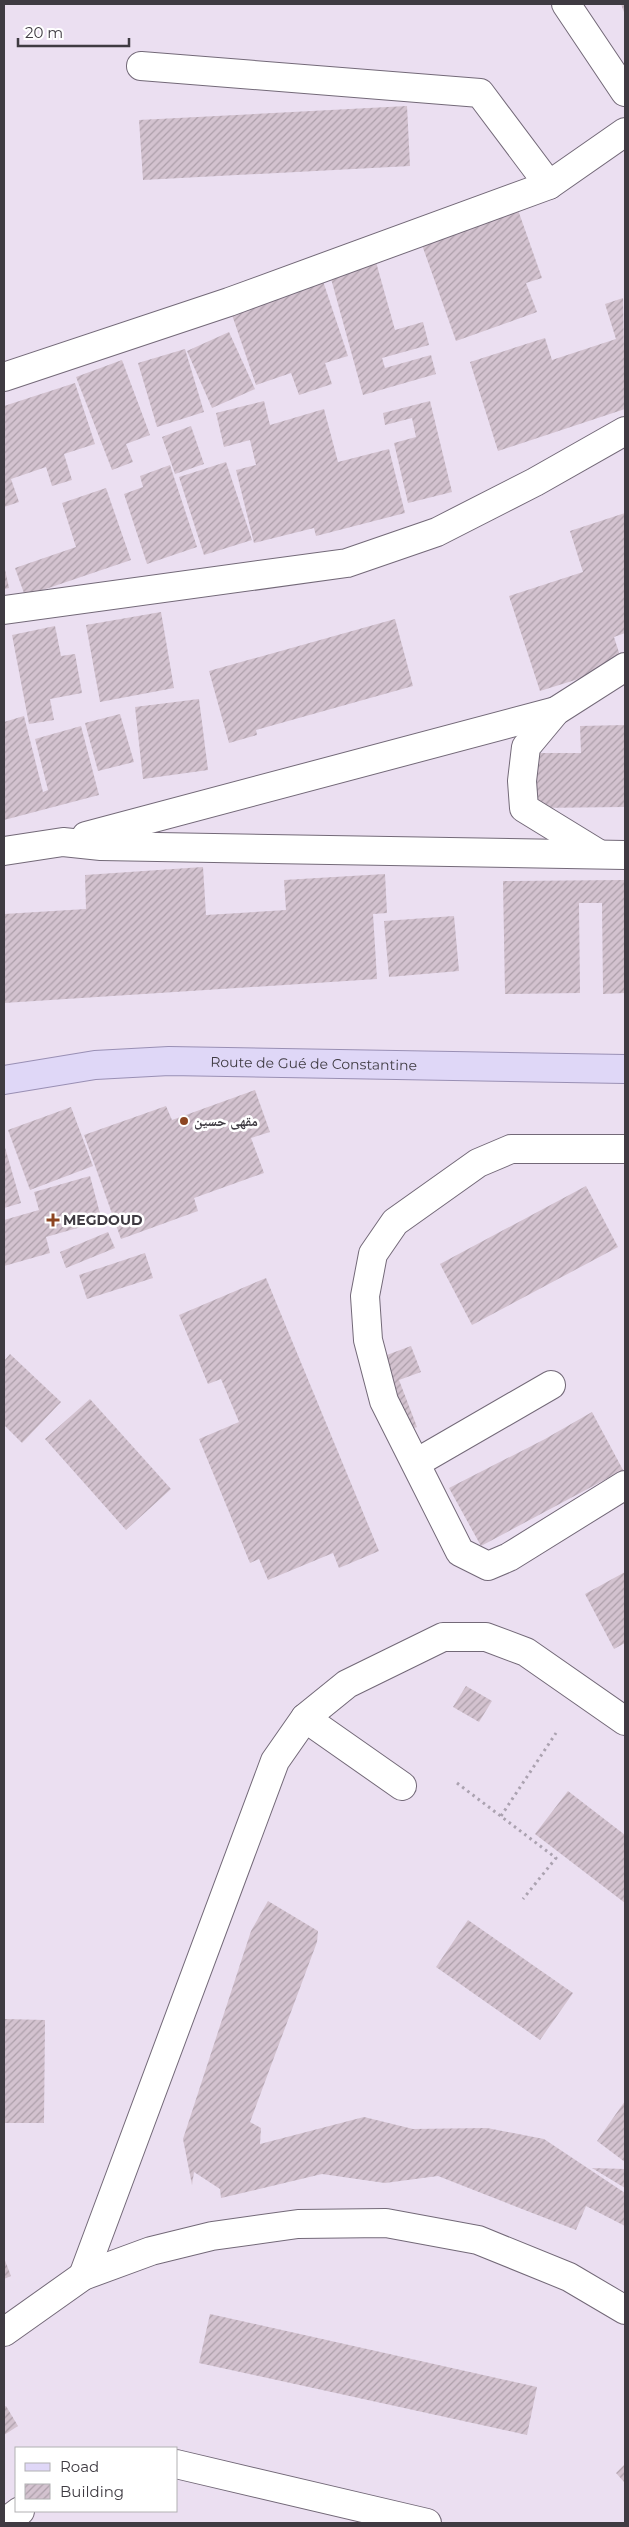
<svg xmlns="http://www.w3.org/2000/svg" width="629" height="2527" viewBox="0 0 629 2527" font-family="Montserrat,'Noto Naskh Arabic',sans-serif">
<defs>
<pattern id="building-hatch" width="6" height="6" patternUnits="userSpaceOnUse" patternTransform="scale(1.25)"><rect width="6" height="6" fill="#d3c2cf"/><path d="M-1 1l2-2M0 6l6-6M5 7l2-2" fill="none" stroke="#ad9faa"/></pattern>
</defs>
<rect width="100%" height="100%" fill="#ebdff1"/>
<g fill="url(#building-hatch)">
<polygon points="621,4 625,4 625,15"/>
<polygon points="407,106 410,166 143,180 139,120"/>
<polygon points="518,210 542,278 526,283 537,312 456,341 422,245"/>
<polygon points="376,262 395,330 423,322 429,345 382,358 385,368 431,355 436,374 363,395 330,275"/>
<polygon points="323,281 348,356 325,363 332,384 299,395 291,373 256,385 231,312"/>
<polygon points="623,298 625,409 498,451 470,362 545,338 552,360 616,339 605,304"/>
<polygon points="229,332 255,389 212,408 187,351"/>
<polygon points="185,349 204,412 157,427 138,363"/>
<polygon points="122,360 150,435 126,444 133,462 112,470 76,377"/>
<polygon points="75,383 95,444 64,454 72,480 52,486 46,467 11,479 19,502 4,507 4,406"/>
<polygon points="264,401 270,425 324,409 338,462 389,449 405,513 316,536 314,528 254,543 236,470 256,465 250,440 224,447 216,413"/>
<polygon points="430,401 452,492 408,503 394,443 416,437 412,418 385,425 383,413"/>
<polygon points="191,426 204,464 175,474 162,437"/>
<polygon points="226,462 252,540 204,555 179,477"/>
<polygon points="170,465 197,547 147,564 124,494 143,487 140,476"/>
<polygon points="106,488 131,560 25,596 15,568 76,547 62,503"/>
<polygon points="625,513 625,633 614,637 623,665 540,691 509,596 583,572 570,531"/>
<polygon points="4,565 9,588 4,589"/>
<polygon points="161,612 174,688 100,702 86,625"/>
<polygon points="395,619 413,686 256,730 257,735 229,743 209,671"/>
<polygon points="55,626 61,656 75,654 82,693 50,699 54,720 29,724 12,635"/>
<polygon points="199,699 208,770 143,779 135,707"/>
<polygon points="120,714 134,762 98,771 85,723"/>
<polygon points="24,716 43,792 48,790 35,739 81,726 99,795 4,820 4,722"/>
<polygon points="625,725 625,807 534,808 534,753 581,753 580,726"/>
<polygon points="203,867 206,915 286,910 284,880 385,874 387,913 373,914 377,979 4,1003 4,914 86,909 85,875"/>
<polygon points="625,880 625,993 603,994 602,903 579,903 580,993 505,994 503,881"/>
<polygon points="454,916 459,971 389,977 384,921"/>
<polygon points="255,1090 270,1132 251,1138 264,1173 194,1198 198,1211 121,1239 84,1135 166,1106 172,1120"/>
<polygon points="71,1107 93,1166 30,1190 8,1130"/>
<polygon points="4,1144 21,1203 4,1208"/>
<polygon points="90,1176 102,1221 46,1237 50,1253 4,1266 4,1220 39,1210 34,1192"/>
<polygon points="586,1186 618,1247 472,1325 440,1264"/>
<polygon points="108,1232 115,1248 66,1268 60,1252"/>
<polygon points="145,1253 153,1278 87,1299 79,1275"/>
<polygon points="266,1278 379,1551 339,1568 333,1553 268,1580 259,1559 250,1563 199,1439 239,1422 221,1379 208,1384 179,1315"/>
<polygon points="411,1346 421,1372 399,1380 417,1427 395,1435 368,1362"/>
<polygon points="10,1354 61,1402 22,1443 4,1425 4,1361"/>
<polygon points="90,1399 171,1489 126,1530 45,1439"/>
<polygon points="592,1412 623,1470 481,1546 449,1488 545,1439"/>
<polygon points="625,1572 625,1643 614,1649 585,1594"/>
<polygon points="466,1686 492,1701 479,1722 453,1707"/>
<polygon points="568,1791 625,1835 625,1903 535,1834"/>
<polygon points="268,1901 318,1931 317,1942 250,2122 261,2128 260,2144 364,2117 413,2129 487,2128 544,2139 625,2193 625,2226 586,2206 576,2230 438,2176 385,2183 322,2174 221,2198 220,2189 194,2172 192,2185 183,2139 251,1931"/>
<polygon points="468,1920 573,1993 540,2040 436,1967"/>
<polygon points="4,2019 45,2020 44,2123 4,2123"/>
<polygon points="625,2101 625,2162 597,2141"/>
<polygon points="592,2168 625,2169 625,2188"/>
<polygon points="4,2258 11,2276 4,2279"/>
<polygon points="210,2314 537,2387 527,2435 199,2363"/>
<polygon points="6,2406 18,2426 4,2435 4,2407"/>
<polygon points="625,2464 625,2483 616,2473"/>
</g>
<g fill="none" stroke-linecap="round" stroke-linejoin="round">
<defs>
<g id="minor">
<polyline points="566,4 625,92"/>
<polyline points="141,66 480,93 549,185"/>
<polyline points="4,377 229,302 549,185 625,132"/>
<polyline points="4,610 347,563 437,532 535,482 625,431"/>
<polyline points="86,836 556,711"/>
<polyline points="4,851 63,842 101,846 625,855"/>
<polyline points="599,854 524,808 522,781 526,747 556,711 625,667"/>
<polyline points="625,1149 511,1149 478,1163 395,1222 373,1254 365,1296 368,1340 384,1401 460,1552 488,1566 509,1557 625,1485"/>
<polyline points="416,1463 551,1385"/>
<polyline points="305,1718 402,1786"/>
<polyline points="83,2276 275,1761 305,1718 347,1684 443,1637 486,1637 526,1652 625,1721"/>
<polyline points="4,2332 83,2276 151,2251 212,2236 298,2224 386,2223 478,2240 569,2277 625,2310"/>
<polyline points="176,2464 427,2523"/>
<polyline points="4,2523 20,2511"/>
</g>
<g id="major">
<path id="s1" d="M4 1080 95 1065 169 1061 625 1069"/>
</g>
</defs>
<use href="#minor" stroke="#736978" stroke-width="30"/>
<use href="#major" stroke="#998fb4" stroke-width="30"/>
<g stroke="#aba2b0" stroke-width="3" stroke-dasharray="2.5 4" stroke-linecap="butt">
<polyline points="457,1783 556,1858 523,1899"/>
<polyline points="501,1816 556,1733"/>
</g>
<use href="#minor" stroke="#fff" stroke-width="28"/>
<use href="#major" stroke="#dfd7f7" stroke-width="28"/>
</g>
<g fill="#8c4521" stroke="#fff" stroke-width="2">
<circle cx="184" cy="1121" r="5"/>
<path d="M50.5 1212.5h5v5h5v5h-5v5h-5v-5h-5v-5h5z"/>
</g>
<g text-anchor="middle" stroke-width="5" stroke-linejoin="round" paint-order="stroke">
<g font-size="14" fill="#3f3b42" stroke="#fff">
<text dy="5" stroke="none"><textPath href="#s1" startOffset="311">Route de Gué de Constantine</textPath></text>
</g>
<g font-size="14" font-weight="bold" fill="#3f3b42" stroke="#fff" text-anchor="start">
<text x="194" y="1126">مقهى حسين</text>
<text x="63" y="1225">MEGDOUD</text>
</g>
</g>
<rect width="629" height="2527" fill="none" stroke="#3f3b42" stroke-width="10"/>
<rect x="15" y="2447" width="162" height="65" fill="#ffffff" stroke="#b2b1b3"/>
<rect x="25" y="2463" width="25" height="8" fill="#dfd7f7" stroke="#b2b1b3"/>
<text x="60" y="2472" font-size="15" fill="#3f3b42">Road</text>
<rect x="25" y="2484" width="25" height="15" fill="url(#building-hatch)" stroke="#b2b1b3"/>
<text x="60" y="2497" font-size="15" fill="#3f3b42">Building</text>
<path d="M18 38v8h111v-8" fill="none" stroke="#3f3b42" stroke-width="2.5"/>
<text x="25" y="38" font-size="15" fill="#3f3b42" stroke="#ffffff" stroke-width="4" paint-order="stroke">20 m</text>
</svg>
